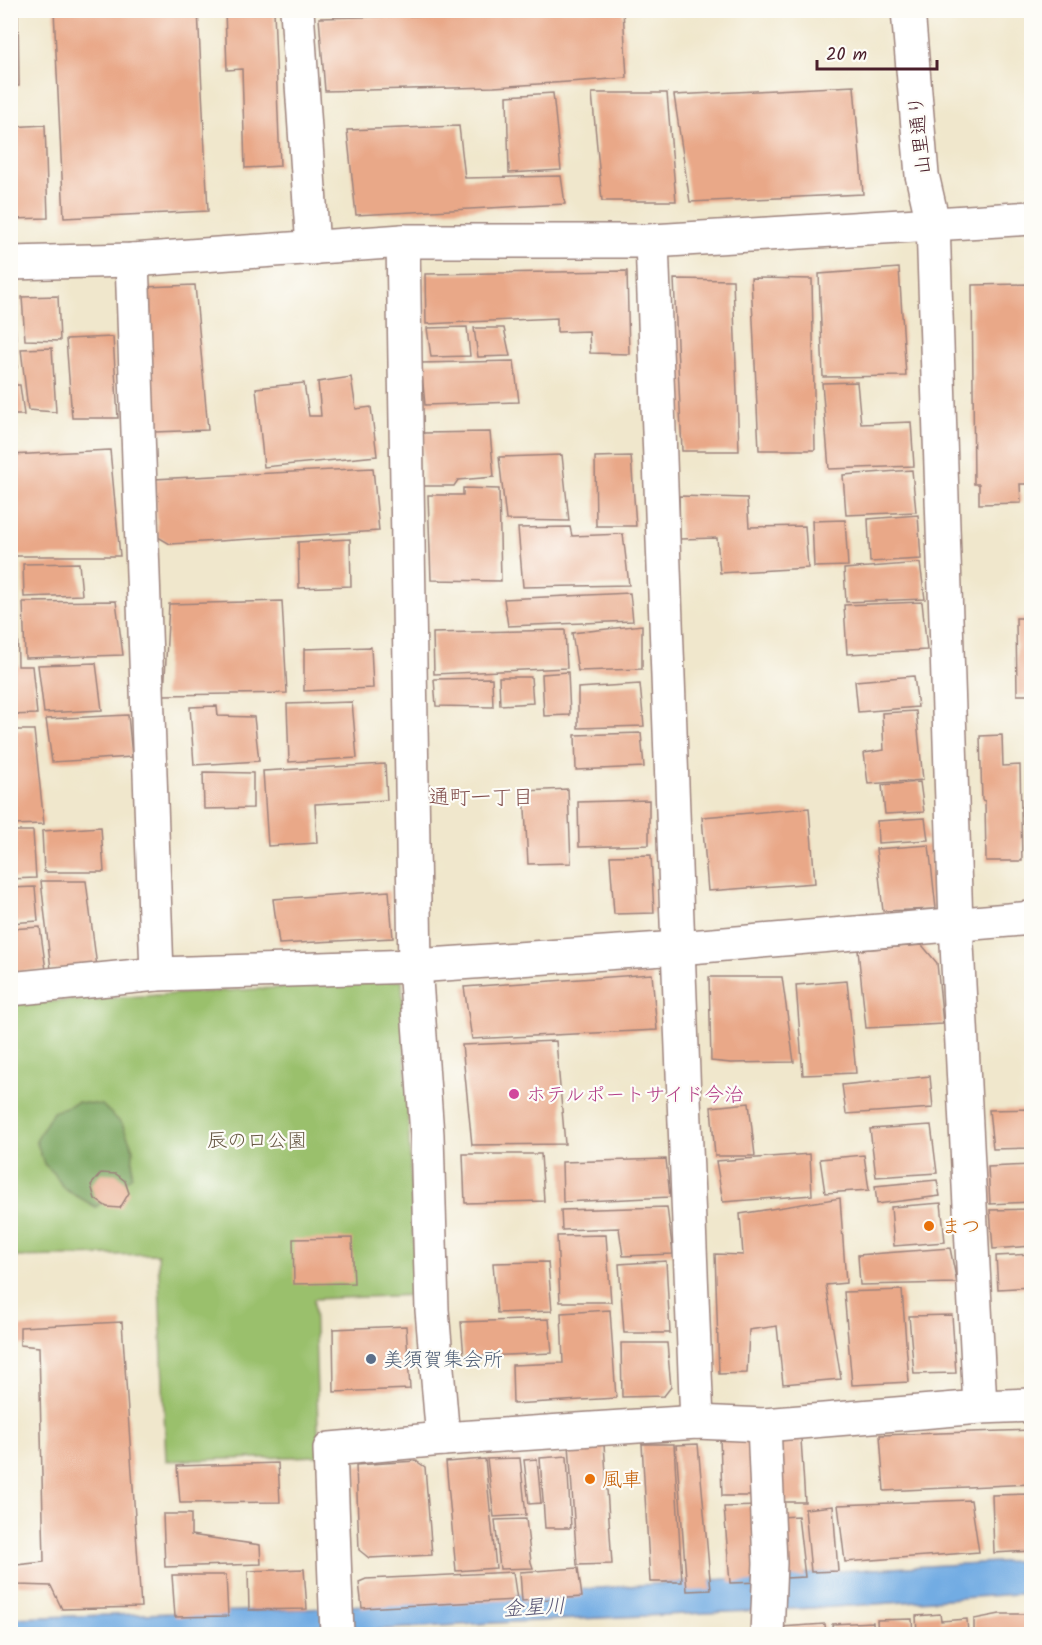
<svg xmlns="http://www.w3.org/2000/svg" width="1042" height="1645" viewBox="0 0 1042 1645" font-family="Kalam,'Klee One',sans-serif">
<rect width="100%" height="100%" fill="#fdfcf7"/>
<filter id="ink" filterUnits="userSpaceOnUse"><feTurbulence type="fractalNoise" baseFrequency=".0167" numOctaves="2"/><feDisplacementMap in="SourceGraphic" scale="12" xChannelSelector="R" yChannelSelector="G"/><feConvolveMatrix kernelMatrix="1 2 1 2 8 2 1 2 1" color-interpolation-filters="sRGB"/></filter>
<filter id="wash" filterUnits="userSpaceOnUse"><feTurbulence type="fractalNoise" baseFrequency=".008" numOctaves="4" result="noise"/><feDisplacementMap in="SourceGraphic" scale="24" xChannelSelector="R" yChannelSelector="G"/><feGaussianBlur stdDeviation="1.35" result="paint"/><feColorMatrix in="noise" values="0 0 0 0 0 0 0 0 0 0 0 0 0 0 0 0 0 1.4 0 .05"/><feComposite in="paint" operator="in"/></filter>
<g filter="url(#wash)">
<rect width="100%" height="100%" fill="#f0e7cc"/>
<polygon fill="#9ac06c" stroke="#72704c" stroke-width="1.5" points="402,980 416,1295 314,1299 319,1456 166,1461 158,1254 11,1257 11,1004"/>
<polygon fill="#7ba660" stroke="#626246" stroke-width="1.5" points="78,1102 102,1105 122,1124 133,1149 132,1176 96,1207 64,1189 54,1173 44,1164 36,1140 53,1112"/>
<polygon fill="#72ace3" stroke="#5e6687" stroke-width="1.5" points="1031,1560 1031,1593 834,1607 494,1623 301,1634 11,1634 10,1618 307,1609 838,1571"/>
<g id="blocks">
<g fill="#e9a888">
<polygon points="10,10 18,10 19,86 10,86"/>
<polygon points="54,10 198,10 208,211 64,218"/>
<polygon points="225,10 274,10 280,166 245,168 242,69 227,70"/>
<polygon points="487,10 623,10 627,78 494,87 325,91 319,18 487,14"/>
<polygon points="854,86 863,194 690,202 674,95"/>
<polygon points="553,93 561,170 509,173 507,96"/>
<polygon points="592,93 667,93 676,201 602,201"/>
<polygon points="45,125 48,218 10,219 10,127"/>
<polygon points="459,126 465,178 561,176 565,204 356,215 347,130"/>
<polygon points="899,268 906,376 823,377 819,274"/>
<polygon points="627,271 629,354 590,353 589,331 557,332 557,318 426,324 425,274"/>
<polygon points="751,278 812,279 815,450 759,450"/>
<polygon points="674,279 733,280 739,451 682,451"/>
<polygon points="1032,284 1032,419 1027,419 1027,484 1020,484 1021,503 979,504 979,484 974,484 972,285"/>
<polygon points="195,285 208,430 154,432 146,287"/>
<polygon points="58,296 60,341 25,340 22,297"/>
<polygon points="10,300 14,300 17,368 10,367"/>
<polygon points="467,327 470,356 431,357 427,328"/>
<polygon points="474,328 504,328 510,356 478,357"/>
<polygon points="113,337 118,418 72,418 66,339"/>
<polygon points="52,348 56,412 28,410 21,349"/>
<polygon points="514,361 519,402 425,405 421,363"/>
<polygon points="351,377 356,409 371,407 377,456 264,467 256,388 304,383 309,416 321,416 318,382"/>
<polygon points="857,382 861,424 911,422 914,466 829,469 822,383"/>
<polygon points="10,385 20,385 24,415 10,415"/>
<polygon points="490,432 494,477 458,480 454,486 424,486 423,433"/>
<polygon points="110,450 120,556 11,556 10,455"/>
<polygon points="562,455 569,521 506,520 499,457"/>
<polygon points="631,456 636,526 596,526 595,457"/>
<polygon points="373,468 379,531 170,544 158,537 154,479"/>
<polygon points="912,470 916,512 846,515 843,475"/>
<polygon points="463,488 499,489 501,581 431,580 428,495 463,495"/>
<polygon points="679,496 747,498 749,527 805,526 808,568 720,573 717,538 680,539"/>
<polygon points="918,515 921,559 870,562 868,519"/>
<polygon points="845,520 848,566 814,567 812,521"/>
<polygon points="570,527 572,536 623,534 629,585 523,587 518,528"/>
<polygon points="350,539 351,586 299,588 298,542"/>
<polygon points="79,563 82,595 24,597 23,564"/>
<polygon points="920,563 925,599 846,602 844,569"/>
<polygon points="630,593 633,621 508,626 504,599"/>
<polygon points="116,601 123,655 25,658 23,602"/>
<polygon points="282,601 287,693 164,695 169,604"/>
<polygon points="922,602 927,650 847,654 844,605"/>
<polygon points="10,612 17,612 18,666 32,666 37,714 10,715"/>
<polygon points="1016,618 1032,618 1032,695 1017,695"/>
<polygon points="642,625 642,669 578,671 572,633"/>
<polygon points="565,630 567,668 434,674 433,633"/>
<polygon points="371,647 373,688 304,691 304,649"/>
<polygon points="96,663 102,710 44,713 38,665"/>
<polygon points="568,672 570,715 544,716 542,674"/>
<polygon points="914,676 918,707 858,712 855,681"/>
<polygon points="499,677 531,677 533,703 500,705"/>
<polygon points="492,678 493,707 436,706 434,679"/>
<polygon points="640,684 644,726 578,728 578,688"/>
<polygon points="352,702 357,758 289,762 287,704"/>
<polygon points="217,706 218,716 254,717 259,761 194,765 190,707"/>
<polygon points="916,711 923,780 868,784 864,753 884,750 882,713"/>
<polygon points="128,715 132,757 52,762 46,719"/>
<polygon points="10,730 34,730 44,824 10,825"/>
<polygon points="641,733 644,767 576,770 575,735"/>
<polygon points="1002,735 1003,766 1020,765 1022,861 986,861 985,801 982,800 980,736"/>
<polygon points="385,764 387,800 315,804 317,843 268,846 263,771"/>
<polygon points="203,772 253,773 253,808 204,809"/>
<polygon points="920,782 924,812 885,814 882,785"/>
<polygon points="568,789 571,863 528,864 524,791"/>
<polygon points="649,800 649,845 579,847 578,802"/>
<polygon points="809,808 815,883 708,891 702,817"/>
<polygon points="925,818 928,840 878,843 877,821"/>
<polygon points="101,827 104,872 44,872 42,831"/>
<polygon points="10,831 33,831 36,878 10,879"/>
<polygon points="929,845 936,909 883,911 876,849"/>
<polygon points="651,855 654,913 614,914 610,856"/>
<polygon points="41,881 86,881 97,967 51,970"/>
<polygon points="35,887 38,921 10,923 10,888"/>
<polygon points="389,891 393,938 279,944 273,899"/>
<polygon points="40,927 46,970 10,972 10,929"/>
<polygon points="922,945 937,963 943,1024 866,1028 858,950"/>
<polygon points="652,974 657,1030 472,1039 464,987"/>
<polygon points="709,977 782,977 794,1062 731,1063 711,1061"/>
<polygon points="847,981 856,1073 803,1075 796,985"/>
<polygon points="556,1041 565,1144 472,1145 462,1045"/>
<polygon points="930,1076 933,1108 846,1114 842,1085"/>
<polygon points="749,1103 755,1156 715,1156 711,1107"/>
<polygon points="1032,1109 1032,1148 993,1149 989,1110"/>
<polygon points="931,1125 937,1173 876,1177 870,1129"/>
<polygon points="463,1154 541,1154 544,1201 465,1203"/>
<polygon points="810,1154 812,1195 723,1202 716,1161"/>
<polygon points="864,1155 869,1190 825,1193 820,1159"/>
<polygon points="666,1159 670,1197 563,1202 562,1162"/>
<polygon points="1032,1165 1032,1202 990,1204 988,1167"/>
<polygon points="101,1173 116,1174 125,1181 129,1193 120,1208 107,1207 95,1199 91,1185"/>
<polygon points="937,1180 940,1196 877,1204 875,1186"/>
<polygon points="840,1198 846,1283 826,1285 841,1379 783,1384 777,1326 749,1330 747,1373 719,1374 715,1254 743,1255 740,1214"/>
<polygon points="941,1203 945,1242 894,1246 891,1207"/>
<polygon points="667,1207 673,1254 623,1256 619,1228 562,1230 561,1210"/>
<polygon points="1032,1209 1032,1246 993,1249 990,1210"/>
<polygon points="606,1235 611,1302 560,1302 557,1236"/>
<polygon points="352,1238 354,1283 294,1284 293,1239"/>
<polygon points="950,1248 957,1283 860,1285 858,1255"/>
<polygon points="1032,1254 1032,1287 998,1289 996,1256"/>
<polygon points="666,1261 670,1333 624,1333 619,1264"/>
<polygon points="548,1262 552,1311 497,1313 493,1263"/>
<polygon points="902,1290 909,1382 852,1385 844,1292"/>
<polygon points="610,1310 616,1398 513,1404 512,1365 563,1363 561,1313"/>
<polygon points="952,1315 956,1373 914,1374 909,1316"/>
<polygon points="549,1319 552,1353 464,1357 461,1322"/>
<polygon points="122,1322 141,1607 62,1609 51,1586 18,1585 16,1565 44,1562 39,1347 20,1345 20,1327"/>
<polygon points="406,1326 410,1389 334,1392 333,1329"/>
<polygon points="621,1343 667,1343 671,1387 664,1396 622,1397"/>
<polygon points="1032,1430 1032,1484 884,1491 880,1435"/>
<polygon points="720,1437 754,1438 760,1496 722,1496"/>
<polygon points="801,1439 805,1502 778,1502 777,1440"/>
<polygon points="569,1444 604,1444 612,1564 577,1565"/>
<polygon points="642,1444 674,1444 682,1582 650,1582"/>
<polygon points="698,1444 711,1590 687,1591 676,1445"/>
<polygon points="567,1456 571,1528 545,1528 540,1458"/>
<polygon points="520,1458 526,1515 494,1517 487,1459"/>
<polygon points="485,1459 496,1568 456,1571 446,1462"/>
<polygon points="537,1459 541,1503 529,1504 524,1460"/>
<polygon points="416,1461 425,1467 432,1555 369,1558 359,1550 356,1465"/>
<polygon points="278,1463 280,1502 180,1503 177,1466"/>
<polygon points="1032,1494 1032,1551 994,1553 992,1495"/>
<polygon points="971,1500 979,1552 845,1562 838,1505"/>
<polygon points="759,1506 762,1582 730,1583 724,1507"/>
<polygon points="833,1506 838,1571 811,1572 805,1509"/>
<polygon points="163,1514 191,1514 191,1535 260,1545 261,1564 165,1567"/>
<polygon points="798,1516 805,1577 785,1578 780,1517"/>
<polygon points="526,1519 531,1562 533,1568 500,1569 495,1520"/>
<polygon points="578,1568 582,1597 522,1601 520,1572"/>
<polygon points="304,1569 307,1609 249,1610 248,1571"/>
<polygon points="513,1572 517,1600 362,1608 359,1582 366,1579"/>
<polygon points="172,1575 226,1575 228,1616 175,1617"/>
<polygon points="940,1614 941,1621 967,1619 968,1634 917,1634 916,1616"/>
<polygon points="1000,1614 1032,1614 1032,1634 974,1634 974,1619"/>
<polygon points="912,1619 913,1634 878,1634 877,1620"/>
<polygon points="873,1622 874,1634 833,1634 832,1624"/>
<polygon points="825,1624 826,1634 782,1634 781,1627"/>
</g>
</g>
</g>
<g filter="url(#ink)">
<use href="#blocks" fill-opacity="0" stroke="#9d837c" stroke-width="1.5"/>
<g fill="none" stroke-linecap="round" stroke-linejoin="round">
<defs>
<g id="minor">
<polyline points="297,10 313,248"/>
<polyline points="908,10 922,175 933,223 956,924 980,1407"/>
<polyline points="403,241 415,966 427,1135 432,1310 443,1439"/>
<polyline points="652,241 678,948 697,1422"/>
<polyline points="132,260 157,974"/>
<polyline points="10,263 132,260 403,241 652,241 1032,218"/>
<polyline points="10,989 157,974 415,966 678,948 1032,918"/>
<polyline points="764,1425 770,1563 767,1634"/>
<polyline points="337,1634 330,1449 443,1439 697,1422 764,1425 980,1407 1032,1405"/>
</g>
</defs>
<use href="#minor" stroke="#9d837c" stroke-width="36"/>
<use href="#minor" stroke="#fff" stroke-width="33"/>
</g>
</g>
<circle fill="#d1479c" stroke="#fdfcf7" stroke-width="2" cx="514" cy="1094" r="6"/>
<g fill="#e8710a" stroke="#fdfcf7" stroke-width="2">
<circle cx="929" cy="1226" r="6"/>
<circle cx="590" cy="1479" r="6"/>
</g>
<circle fill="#5c6f8a" stroke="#fdfcf7" stroke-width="2" cx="371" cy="1359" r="6"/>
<g text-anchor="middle" stroke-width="4.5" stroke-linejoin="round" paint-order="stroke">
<g font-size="20" fill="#4a1f2b" stroke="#fdfcf7">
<text transform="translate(919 135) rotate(-96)" y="7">山里通り</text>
</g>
<g font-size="20" fill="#b23c85" stroke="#fdfcf7" text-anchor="start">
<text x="526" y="1101">ホテルポートサイド今治</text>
</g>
<g font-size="20" fill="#665742" stroke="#fdfcf7">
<text x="257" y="1147">辰の口公園</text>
</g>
<g font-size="20" fill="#c56008" stroke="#fdfcf7" text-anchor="start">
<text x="941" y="1233">まつ</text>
<text x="602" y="1486">風車</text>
</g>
<g font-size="20" fill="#4e5e75" stroke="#fdfcf7" text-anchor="start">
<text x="383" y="1366">美須賀集会所</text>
</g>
<g font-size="21" fill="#824f4c" stroke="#fdfcf7">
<text x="481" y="804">通町一丁目</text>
</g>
<g font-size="21" font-style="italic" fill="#5a5775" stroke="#fdfcf7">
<text transform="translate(534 1607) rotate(-3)" y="7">金星川</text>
</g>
</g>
<rect width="1042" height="1645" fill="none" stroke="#fdfcf7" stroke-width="36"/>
<path d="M817 60v9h120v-9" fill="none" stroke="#4a1f2b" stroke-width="3"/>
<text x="826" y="60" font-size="18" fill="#4a1f2b" stroke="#fdfcf7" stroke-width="4.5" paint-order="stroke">20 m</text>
</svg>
